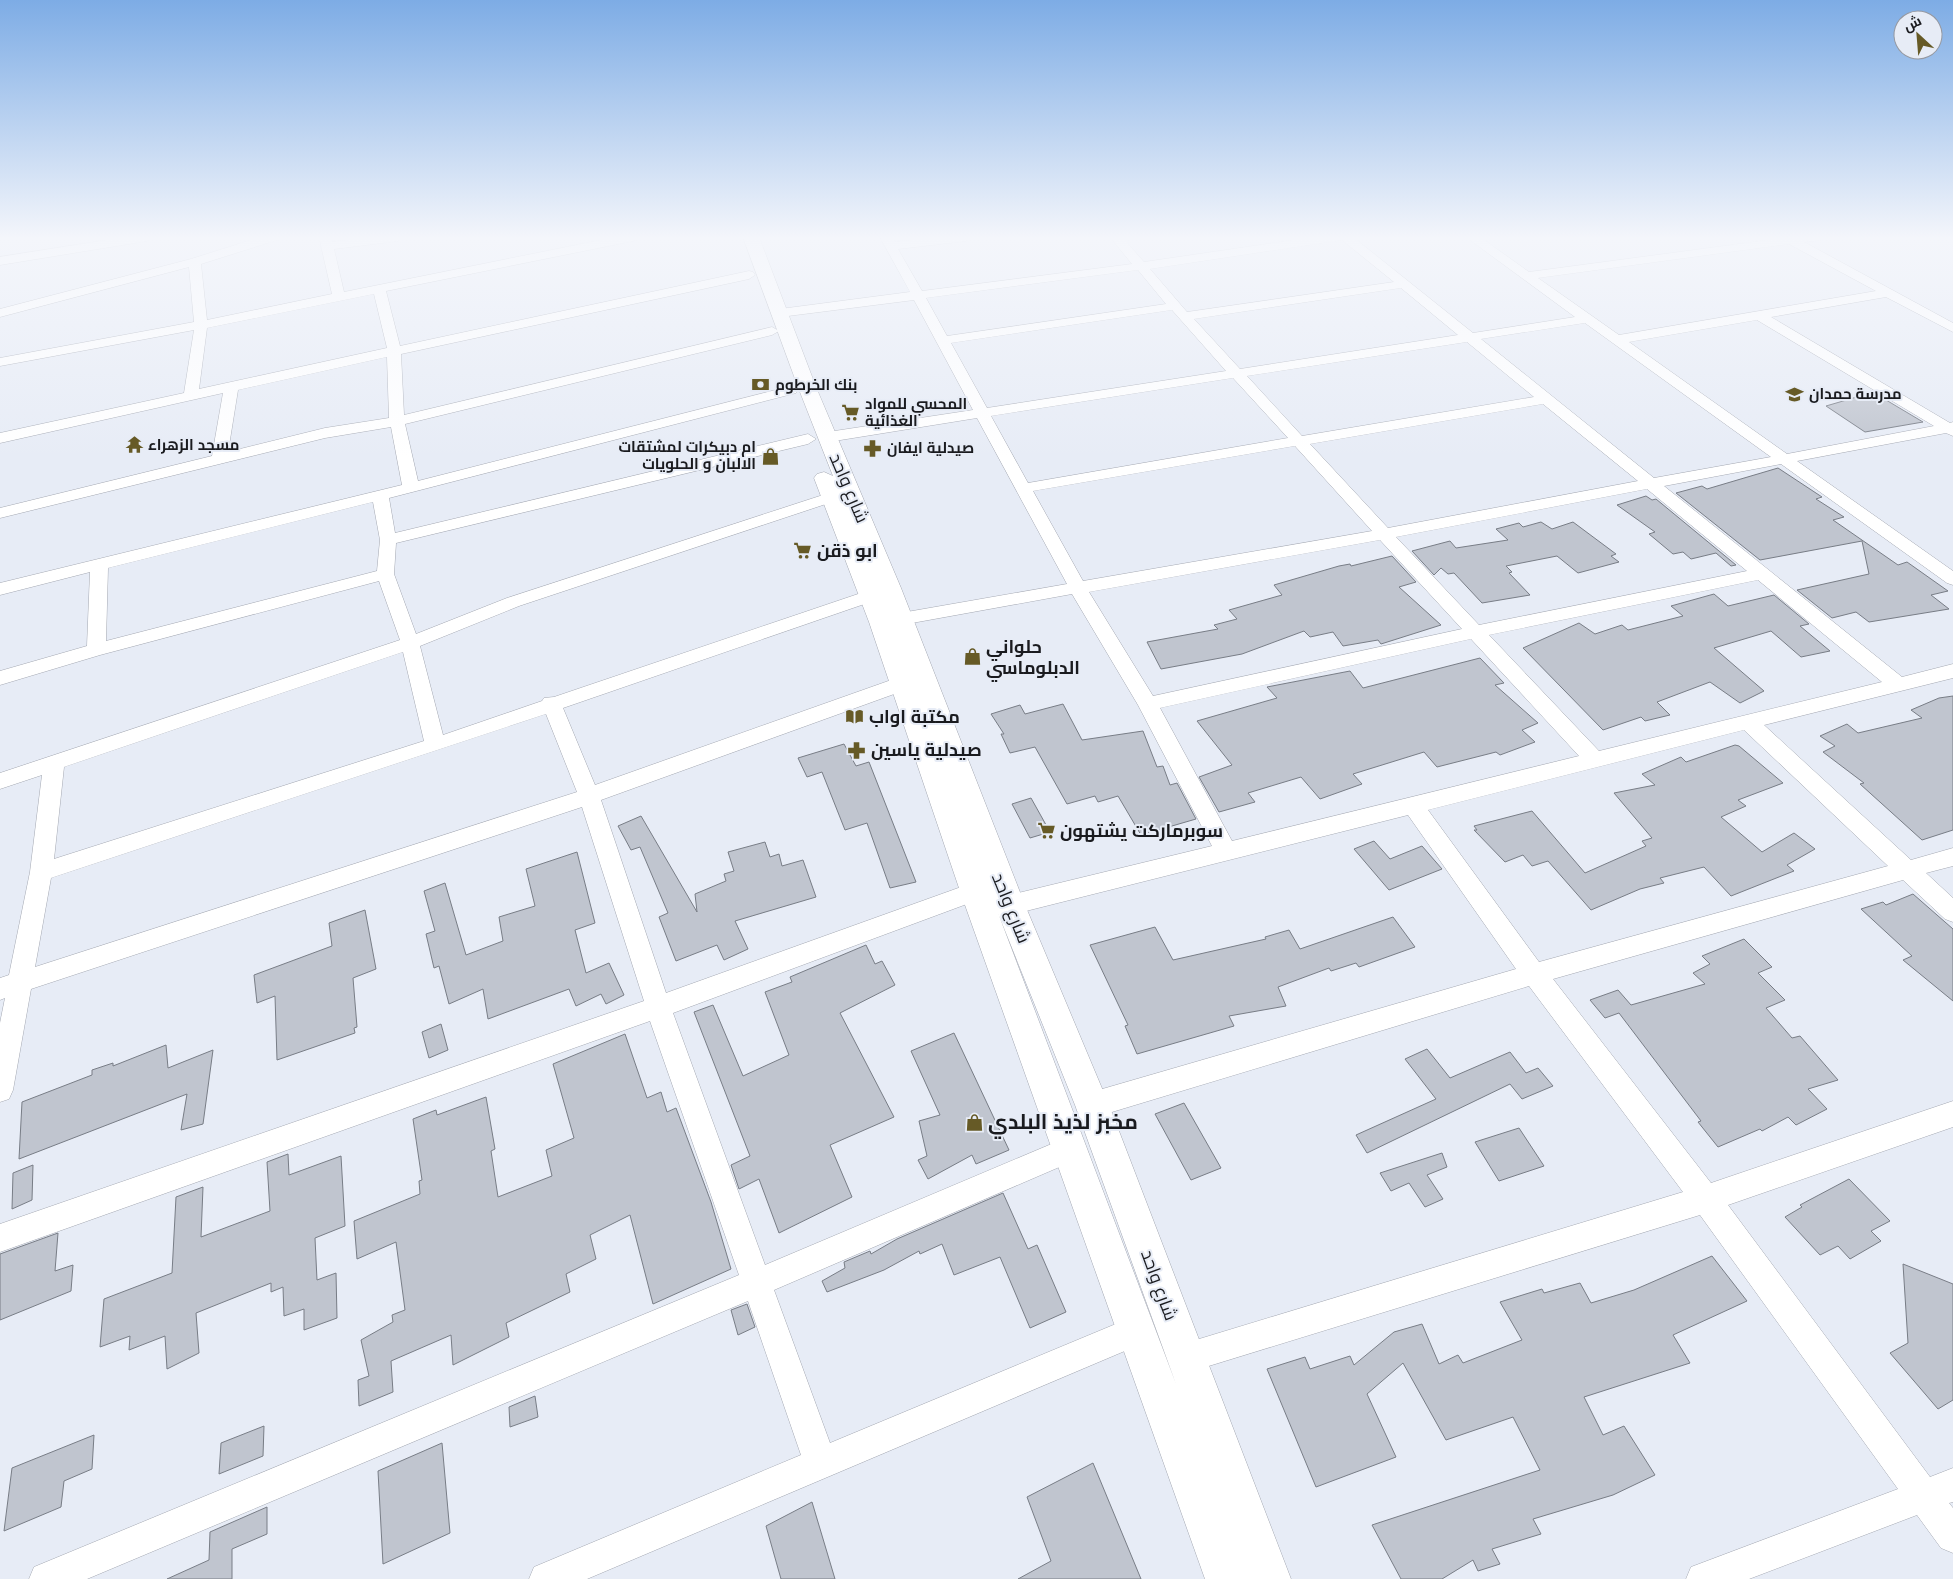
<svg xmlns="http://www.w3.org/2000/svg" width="1953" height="1579" viewBox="0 0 1953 1579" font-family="'Nunito Sans',Cairo,sans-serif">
<rect width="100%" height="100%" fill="#e7ecf6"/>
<g fill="#c0c5cf" stroke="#787d86">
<polygon points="1867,394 1873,398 1881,397 1923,422 1865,432 1826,406"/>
<polygon points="1778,468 1822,497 1816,499 1844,517 1833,520 1898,565 1907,562 1948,591 1931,595 1949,609 1869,622 1856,612 1832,618 1797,590 1869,574 1862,541 1760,560 1676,493 1702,486 1707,489"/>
<polygon points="1646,496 1652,500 1656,499 1736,565 1731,566 1716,553 1691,559 1683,552 1673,554 1649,534 1655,532 1617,505"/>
<polygon points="1541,522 1552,529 1573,522 1616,554 1611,556 1619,562 1578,573 1557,556 1506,566 1512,572 1509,573 1530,595 1482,603 1454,573 1448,574 1441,568 1434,575 1412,551 1450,541 1456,548 1508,540 1496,529 1519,523 1523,527"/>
<polygon points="1392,556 1416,582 1399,587 1441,625 1381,644 1378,640 1343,646 1333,632 1310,637 1304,631 1242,654 1161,669 1147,642 1218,629 1214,625 1237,619 1229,610 1282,595 1274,585 1339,566 1350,564 1351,566"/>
<polygon points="1714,594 1728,606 1774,595 1809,624 1800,626 1830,651 1801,657 1771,631 1714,648 1764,691 1740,703 1710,682 1657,702 1670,715 1645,721 1641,717 1603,730 1523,648 1579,623 1595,634 1622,625 1628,630 1683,616 1671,606"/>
<polygon points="1480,658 1504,683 1495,685 1538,723 1522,730 1535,742 1500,755 1496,752 1437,767 1424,752 1353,774 1362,784 1320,799 1301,777 1248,793 1255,802 1219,812 1199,777 1232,765 1197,721 1277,698 1267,687 1350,671 1363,688"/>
<polygon points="1953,696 1953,830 1922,840 1860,784 1864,783 1823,752 1835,746 1820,736 1847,724 1858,733 1922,718 1911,710 1939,698"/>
<polygon points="1063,704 1082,740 1143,731 1157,767 1163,766 1170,785 1177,783 1196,819 1141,835 1118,796 1098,802 1095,796 1067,804 1035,747 1010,753 1001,734 1004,734 991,714 1020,705 1025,714"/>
<polygon points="844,744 856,766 869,762 916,882 890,888 867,823 845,830 822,772 807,777 798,758"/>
<polygon points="1735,745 1739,746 1783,783 1738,800 1746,806 1721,817 1762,852 1794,833 1815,849 1787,865 1794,871 1731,896 1704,867 1660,878 1664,883 1640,889 1591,910 1548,861 1532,866 1523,855 1505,862 1474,830 1477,830 1474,826 1532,811 1585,873 1646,846 1642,841 1652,838 1614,793 1655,785 1642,774 1681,757 1686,762"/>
<polygon points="1031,798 1050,832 1030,838 1012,804"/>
<polygon points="641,816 697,912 695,894 726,881 724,874 734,871 728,852 765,842 770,857 779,854 782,866 803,860 816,897 735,921 748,949 724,960 717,945 676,961 659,917 668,913 640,847 631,850 618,826"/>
<polygon points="1374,841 1390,859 1422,846 1442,869 1389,890 1354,849"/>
<polygon points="577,852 595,923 575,930 586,973 609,963 624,995 606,1004 601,994 576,1006 569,989 488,1019 483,989 449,1004 439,966 434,968 426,934 435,931 424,891 445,883 466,955 503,941 499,917 535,906 526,869"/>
<polygon points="1913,894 1953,929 1953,1001 1903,960 1912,956 1861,909 1883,902 1886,905"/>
<polygon points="365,910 376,969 353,978 357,1027 354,1028 355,1033 277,1060 275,996 257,1003 254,975 332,946 329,923"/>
<polygon points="1393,917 1415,947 1359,967 1356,963 1331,971 1329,968 1278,987 1286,1006 1229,1016 1234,1026 1137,1054 1125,1026 1128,1025 1090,945 1155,927 1173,960 1266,939 1265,937 1289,930 1300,949"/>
<polygon points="1744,939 1772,967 1758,973 1785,1000 1766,1008 1792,1038 1800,1036 1838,1080 1808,1089 1827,1109 1796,1125 1788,1117 1762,1131 1760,1129 1718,1147 1698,1122 1701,1121 1619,1013 1605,1018 1590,1000 1618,990 1631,1005 1705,984 1693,973 1710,964 1702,956"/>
<polygon points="866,945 875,964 882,961 895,985 840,1013 894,1117 830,1145 852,1197 779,1233 759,1179 739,1189 731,1165 750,1156 694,1012 713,1005 743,1076 789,1055 765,992 792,982 790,977"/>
<polygon points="441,1024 448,1050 429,1058 422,1032"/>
<polygon points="954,1033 1009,1150 976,1164 972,1155 928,1179 918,1160 927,1156 919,1121 940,1115 911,1051"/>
<polygon points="625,1034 647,1098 661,1092 667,1112 676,1108 711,1202 731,1269 653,1304 630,1215 590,1235 596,1259 566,1274 570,1292 506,1323 509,1337 453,1365 451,1335 391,1361 393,1392 359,1406 358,1380 369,1376 361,1340 393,1322 392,1315 405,1310 396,1242 357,1259 354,1221 420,1194 419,1181 422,1180 413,1119 436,1110 437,1115 486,1097 495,1149 491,1151 498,1197 552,1176 546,1150 574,1138 553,1064"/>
<polygon points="166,1045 168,1068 213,1050 203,1124 181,1130 187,1094 19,1159 22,1102 92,1075 92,1070 113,1063 113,1066"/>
<polygon points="1427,1049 1450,1078 1510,1052 1526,1073 1538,1068 1553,1086 1522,1099 1510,1084 1367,1153 1356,1135 1436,1099 1405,1059"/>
<polygon points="1184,1103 1221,1168 1191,1180 1155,1114"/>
<polygon points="1519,1128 1544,1166 1499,1181 1475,1142"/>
<polygon points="1442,1153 1447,1167 1427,1175 1443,1199 1425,1207 1409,1183 1391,1191 1380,1173"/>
<polygon points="288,1154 289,1175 341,1156 345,1226 315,1238 317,1280 336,1273 337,1318 304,1330 304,1309 284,1316 283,1287 271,1292 271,1283 196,1313 199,1353 167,1369 165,1336 129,1350 130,1336 100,1347 104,1299 172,1273 176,1197 203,1187 201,1237 270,1211 267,1162"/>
<polygon points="33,1165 32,1200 12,1209 13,1173"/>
<polygon points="1849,1179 1890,1221 1871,1231 1881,1241 1850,1259 1838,1246 1820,1255 1785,1217 1802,1207 1800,1205"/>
<polygon points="1003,1193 1028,1249 1037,1245 1066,1312 1030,1328 1000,1257 954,1275 942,1244 920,1254 919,1251 884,1270 827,1292 822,1281 845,1268 844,1262 870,1251 871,1254 897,1239"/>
<polygon points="58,1233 55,1271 73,1265 71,1291 0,1320 0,1254"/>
<polygon points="1712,1256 1747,1301 1673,1335 1690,1363 1584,1397 1603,1435 1624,1426 1655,1475 1613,1495 1533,1519 1541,1534 1492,1549 1500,1564 1478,1571 1473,1560 1442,1579 1401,1579 1372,1525 1540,1470 1513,1417 1446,1440 1403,1363 1367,1394 1396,1457 1316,1487 1267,1369 1305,1357 1310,1369 1350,1356 1354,1365 1394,1332 1422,1324 1439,1364 1458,1355 1463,1363 1522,1340 1500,1302 1542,1289 1544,1293 1580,1283 1591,1303 1634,1290"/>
<polygon points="1903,1264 1953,1284 1953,1400 1938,1409 1890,1353 1908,1343"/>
<polygon points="747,1304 755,1327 738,1335 731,1310"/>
<polygon points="535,1396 538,1417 510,1427 509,1407"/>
<polygon points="264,1426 263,1456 219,1474 221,1443"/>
<polygon points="94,1435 92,1469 64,1481 61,1507 4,1531 12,1468"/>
<polygon points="442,1443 450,1533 383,1564 378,1471"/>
<polygon points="1093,1463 1141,1579 1018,1579 1051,1561 1027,1497"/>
<polygon points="812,1502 835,1579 781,1579 766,1526"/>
<polygon points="267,1507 267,1534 232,1549 232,1579 167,1579 209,1560 210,1532"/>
</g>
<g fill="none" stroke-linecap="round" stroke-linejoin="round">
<defs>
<g id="minor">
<polygon points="126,237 153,237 147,241 0,265 0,257"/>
<path d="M261 237H279L277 240 201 264 207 320 332 294 319 237H331L332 242 371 237H404L398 241 334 249 344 292 616 237H639L633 241 386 291 400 346 749 271 753 272 755 275 749 279 401 354 404 415 772 327 779 331 772 335 405 424 418 481 791 386 798 390 796 393 389 498 395 533 808 434 816 439 808 444 396 543 394 574 416 634 507 598 826 494 832 492 840 497 838 500 519 606 420 646 443 735 542 701 544 698 554 697 864 592H876L879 596 876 600 563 708 595 785 894 679 901 677 908 679 911 684 908 689 601 800 666 993 975 882 983 884 986 891 983 898 673 1013 765 1265 1068 1137 1078 1141 1082 1150 1078 1159 774 1290 830 1443 1135 1316 1146 1320 1150 1331 1146 1342 587 1579H529L534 1567 801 1455 748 1301 87 1579H29L34 1567 739 1275 650 1021 0 1252V1224L644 1001 582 807 31 989 13 1090 9 1099 0 1102V1023L5 998 0 1000V978L9 975 30 872 42 775 0 789V773L400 640 379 581 100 655 0 685V671L87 646 90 572 0 595V583L402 485 391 427 325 438 0 518V508L212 456 223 393 0 443V433L184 393 194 330 0 366V358L194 322 189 267 0 317V309L191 259ZM374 294 387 348 199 389 207 328ZM387 357 389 418 325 428 228 452 238 390ZM373 502 380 540 377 571 106 641 108 568ZM403 652 424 741 54 859 64 767ZM546 714 577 792 35 967 51 878Z"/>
<path d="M880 237H892L895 242 938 237H972L966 241 898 249 922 291 1132 264 1110 237H1122L1144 262 1315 237H1353L1473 333 1575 317 1466 237H1480L1529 272 1792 237H1824L1822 240 1804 242 1953 323V332L1886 297 1771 317 1950 423 1953 422V436L1946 433 1797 461 1953 571V585L1947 583 1781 464 1664 486 1902 677 1953 664V678L1764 725 1911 860 1953 848V866L1926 873 1953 898V922L1945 919 1903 880 1553 979 1711 1183 1953 1101V1127L1728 1205 1930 1477 1953 1468V1502L1949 1503 1953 1508V1553L1941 1548 1917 1515 1749 1579H1686L1691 1567 1898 1489 1700 1215 1186 1373 1175 1369 1171 1358 1175 1347 1186 1343 1683 1192 1529 986 1092 1118 1083 1114 1079 1105 1083 1096 1092 1092 1516 969 1408 815 1010 915 1002 912 998 905 1002 898 1010 895 1212 846 1138 705 1072 594 901 625 895 623 892 619 895 615 901 613 1067 584 977 418 828 442 820 437 828 432 973 410 914 300 780 317 773 313 780 309 910 292ZM1342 240 1394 282 1187 312 1150 269ZM1789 244 1876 291 1619 335 1538 278ZM1138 270 1166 304 947 336 926 298ZM1401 288 1458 335 1240 369 1194 319ZM1172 310 1226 371 987 408 951 343ZM1757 320 1934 426 1787 454 1629 342ZM1585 323 1771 457 1654 478 1481 339ZM1467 342 1534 397 1302 436 1247 376ZM1233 378 1288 438 1028 483 991 416ZM1543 404 1638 481 1388 528 1310 444ZM1295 446 1372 531 1083 581 1033 491ZM1647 489 1747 571 1479 625 1396 537ZM1380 540 1462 629 1153 696 1089 592ZM1758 580 1882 682 1599 751 1489 635ZM1471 639 1579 756 1232 841 1160 708ZM1744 730 1888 866 1539 962 1428 810Z"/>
</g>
<path id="tertiary" d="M743 237H759L816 387 901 588 1025 905 1109 1105 1291 1579H1205L960 891 869 622 814 478 817 474 824 472 833 476 798 387ZM998 913 1075 1105 1176 1384Z"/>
</defs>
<use href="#minor" stroke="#a4a8b2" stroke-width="1"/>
<use href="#tertiary" stroke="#a4a8b2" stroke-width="1"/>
<use href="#minor" fill="#fff" fill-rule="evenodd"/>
<use href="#tertiary" fill="#fff" fill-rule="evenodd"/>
</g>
<linearGradient id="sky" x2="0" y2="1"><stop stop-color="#7dace5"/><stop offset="0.52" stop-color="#f4f6fb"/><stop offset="1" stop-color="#f4f6fb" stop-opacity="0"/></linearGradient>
<rect width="1953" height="458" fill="url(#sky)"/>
<defs>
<symbol id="bank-bare" viewBox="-9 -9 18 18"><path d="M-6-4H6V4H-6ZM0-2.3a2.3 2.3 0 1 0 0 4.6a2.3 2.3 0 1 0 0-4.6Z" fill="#665a26" stroke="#e7ecf6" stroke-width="2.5" paint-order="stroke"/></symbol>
<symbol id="school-bare" viewBox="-9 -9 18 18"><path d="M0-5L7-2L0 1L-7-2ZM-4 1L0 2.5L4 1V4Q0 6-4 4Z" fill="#665a26" stroke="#e7ecf6" stroke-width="2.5" paint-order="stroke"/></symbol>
<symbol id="supermarket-bare" viewBox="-9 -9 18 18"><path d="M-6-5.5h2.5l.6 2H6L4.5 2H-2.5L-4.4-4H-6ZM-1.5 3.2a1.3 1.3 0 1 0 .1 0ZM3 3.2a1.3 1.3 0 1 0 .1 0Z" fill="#665a26" stroke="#e7ecf6" stroke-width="2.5" paint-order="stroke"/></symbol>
<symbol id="temple-bare" viewBox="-9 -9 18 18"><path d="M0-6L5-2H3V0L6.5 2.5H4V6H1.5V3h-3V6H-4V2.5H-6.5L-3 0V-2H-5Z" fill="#665a26" stroke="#e7ecf6" stroke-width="2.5" paint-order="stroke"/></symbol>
<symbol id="pharmacy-bare" viewBox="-9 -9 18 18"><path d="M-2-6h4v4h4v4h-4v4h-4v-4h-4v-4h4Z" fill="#665a26" stroke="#e7ecf6" stroke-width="2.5" paint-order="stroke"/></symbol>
<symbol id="shop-bare" viewBox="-9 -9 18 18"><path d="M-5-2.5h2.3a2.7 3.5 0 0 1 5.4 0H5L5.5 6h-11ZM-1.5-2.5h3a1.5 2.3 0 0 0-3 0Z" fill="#665a26" stroke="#e7ecf6" stroke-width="2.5" paint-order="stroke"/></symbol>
<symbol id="library-bare" viewBox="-9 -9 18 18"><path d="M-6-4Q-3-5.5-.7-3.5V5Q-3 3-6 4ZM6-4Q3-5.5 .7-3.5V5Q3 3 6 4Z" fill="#665a26" stroke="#e7ecf6" stroke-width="2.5" paint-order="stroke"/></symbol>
</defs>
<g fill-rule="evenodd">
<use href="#bank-bare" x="748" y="372" width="25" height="25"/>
<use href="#school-bare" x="1782" y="382" width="25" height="25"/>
<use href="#supermarket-bare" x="838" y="400" width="25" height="25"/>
<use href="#temple-bare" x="122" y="432" width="25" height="25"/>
<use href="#pharmacy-bare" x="860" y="436" width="25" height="25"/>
<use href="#shop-bare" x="758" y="444" width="25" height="25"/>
<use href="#supermarket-bare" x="790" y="538" width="25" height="25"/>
<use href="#shop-bare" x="960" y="644" width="25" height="25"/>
<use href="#library-bare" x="842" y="704" width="25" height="25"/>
<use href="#pharmacy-bare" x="844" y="738" width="25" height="25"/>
<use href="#supermarket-bare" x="1034" y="818" width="25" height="25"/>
<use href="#shop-bare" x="962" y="1110" width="25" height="25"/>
</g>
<g text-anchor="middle" stroke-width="4" stroke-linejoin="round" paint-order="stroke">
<g font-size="15" font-weight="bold" fill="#1a1b1f" stroke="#e7ecf6" text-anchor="start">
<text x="775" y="390">بنك الخرطوم</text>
<text x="1809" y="399">مدرسة حمدان</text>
<text x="865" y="409">المحسي للمواد<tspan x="865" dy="17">الغذائية</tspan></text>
<text x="148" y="450">مسجد الزهراء</text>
<text x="756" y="452" text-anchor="end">ام دبيكرات لمشتقات<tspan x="756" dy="17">الالبان و الحلويات</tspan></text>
<text x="887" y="453">صيدلية ايفان</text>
</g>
<g font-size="18" fill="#1a1b1f" stroke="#e7ecf6">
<text transform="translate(849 488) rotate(67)" y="6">شارع واحد</text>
<text transform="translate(1011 908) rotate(68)" y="6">شارع واحد</text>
<text transform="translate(1159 1285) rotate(70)" y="6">شارع واحد</text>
</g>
<g font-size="18" font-weight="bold" fill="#1a1b1f" stroke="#e7ecf6" text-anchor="start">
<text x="817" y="557">ابو ذقن</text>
<text x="986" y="653">حلواني<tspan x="986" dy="21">الدبلوماسي</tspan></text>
<text x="869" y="723">مكتبة اواب</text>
<text x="871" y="756">صيدلية ياسين</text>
<text x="1060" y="837">سوبرماركت يشتهون</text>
</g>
<g font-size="21" font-weight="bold" fill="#1a1b1f" stroke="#e7ecf6" text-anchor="start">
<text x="988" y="1129">مخبز لذيذ البلدي</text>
</g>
</g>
<g transform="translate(1918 35) rotate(334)"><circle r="24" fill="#e7ecf6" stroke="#9598a0"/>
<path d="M0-4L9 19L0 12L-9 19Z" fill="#665a26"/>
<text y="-8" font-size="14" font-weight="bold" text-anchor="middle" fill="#1a1b1f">ش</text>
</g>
</svg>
